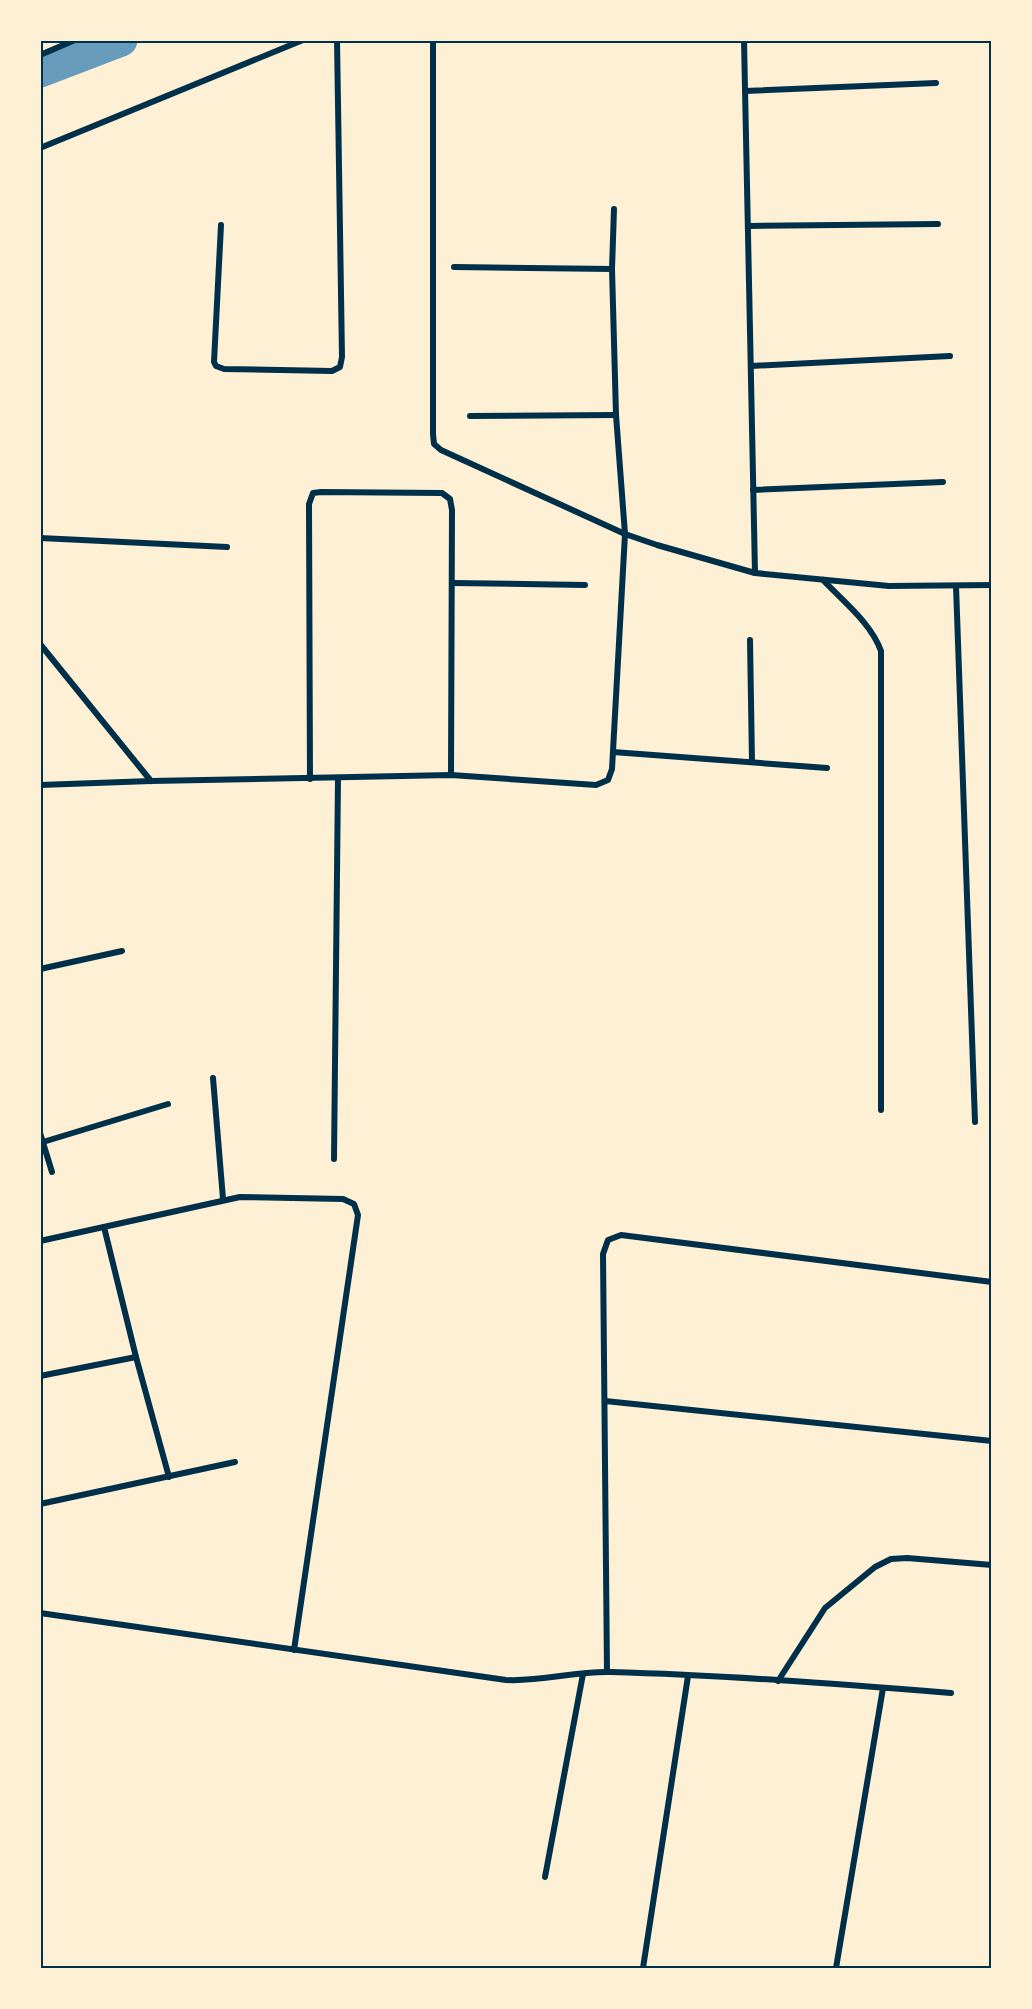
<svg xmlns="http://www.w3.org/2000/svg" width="1032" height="2009" viewBox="0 0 1032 2009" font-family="'Fira Sans',sans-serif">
<rect width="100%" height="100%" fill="#fdf0d5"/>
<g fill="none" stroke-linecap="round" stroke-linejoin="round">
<polyline stroke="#669bbc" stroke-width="33" points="40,71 121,40"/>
<g stroke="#003049" stroke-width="6">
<polyline points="433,40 433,434 434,444 441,450 625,534 657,545 755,573 889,586 992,585"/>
<polyline points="744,40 755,573"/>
<polyline points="40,55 75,40"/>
<polyline points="745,91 936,83"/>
<polyline points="40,148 303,40"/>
<polyline points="221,225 214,362 216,366 224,369 332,371 340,367 342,357 337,40"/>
<polyline points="748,226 938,224"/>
<polyline points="454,267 612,269"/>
<polyline points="751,366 950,356"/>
<polyline points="470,416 616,415"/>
<polyline points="753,490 943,482"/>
<polyline points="40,538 227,547"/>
<path d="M823 580C843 601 871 623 881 651V1110"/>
<polyline points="452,583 585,585"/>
<polyline points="956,586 975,1122"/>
<polyline points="750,640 752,762"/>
<polyline points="40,644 151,781"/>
<polyline points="613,752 827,768"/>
<polyline points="310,779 309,504 313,493 321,492 442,493 450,499 452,510 451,775"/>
<polyline points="40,785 151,781 451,775 596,785 608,780 612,769 625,534 616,415 612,269 614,209"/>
<polyline points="40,969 122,951"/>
<polyline points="213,1078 223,1199"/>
<polyline points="40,1133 52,1172"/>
<polyline points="43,1142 168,1104"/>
<polyline points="334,1159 338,778"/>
<polyline points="104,1227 136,1357 169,1477"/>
<polyline points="40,1241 240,1197 343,1199 354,1204 358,1215 294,1650"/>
<polyline points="40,1376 136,1357"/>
<polyline points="605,1401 992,1441"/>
<polyline points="40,1504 235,1462"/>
<path d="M40 1613 506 1680C541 1682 575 1671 610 1672 724 1675 838 1684 951 1693"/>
<polyline points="607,1672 603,1254 608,1240 621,1235 992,1282"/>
<polyline points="778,1681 825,1608 875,1567 891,1559 907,1558 992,1565"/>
<polyline points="545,1877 583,1674"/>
<polyline points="643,1968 688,1676"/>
<polyline points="836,1968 883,1688"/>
</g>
</g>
<rect width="1032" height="2009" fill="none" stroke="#fdf0d5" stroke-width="84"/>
<rect x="42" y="42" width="948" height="1925" fill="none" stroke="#003049" stroke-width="2"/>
</svg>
